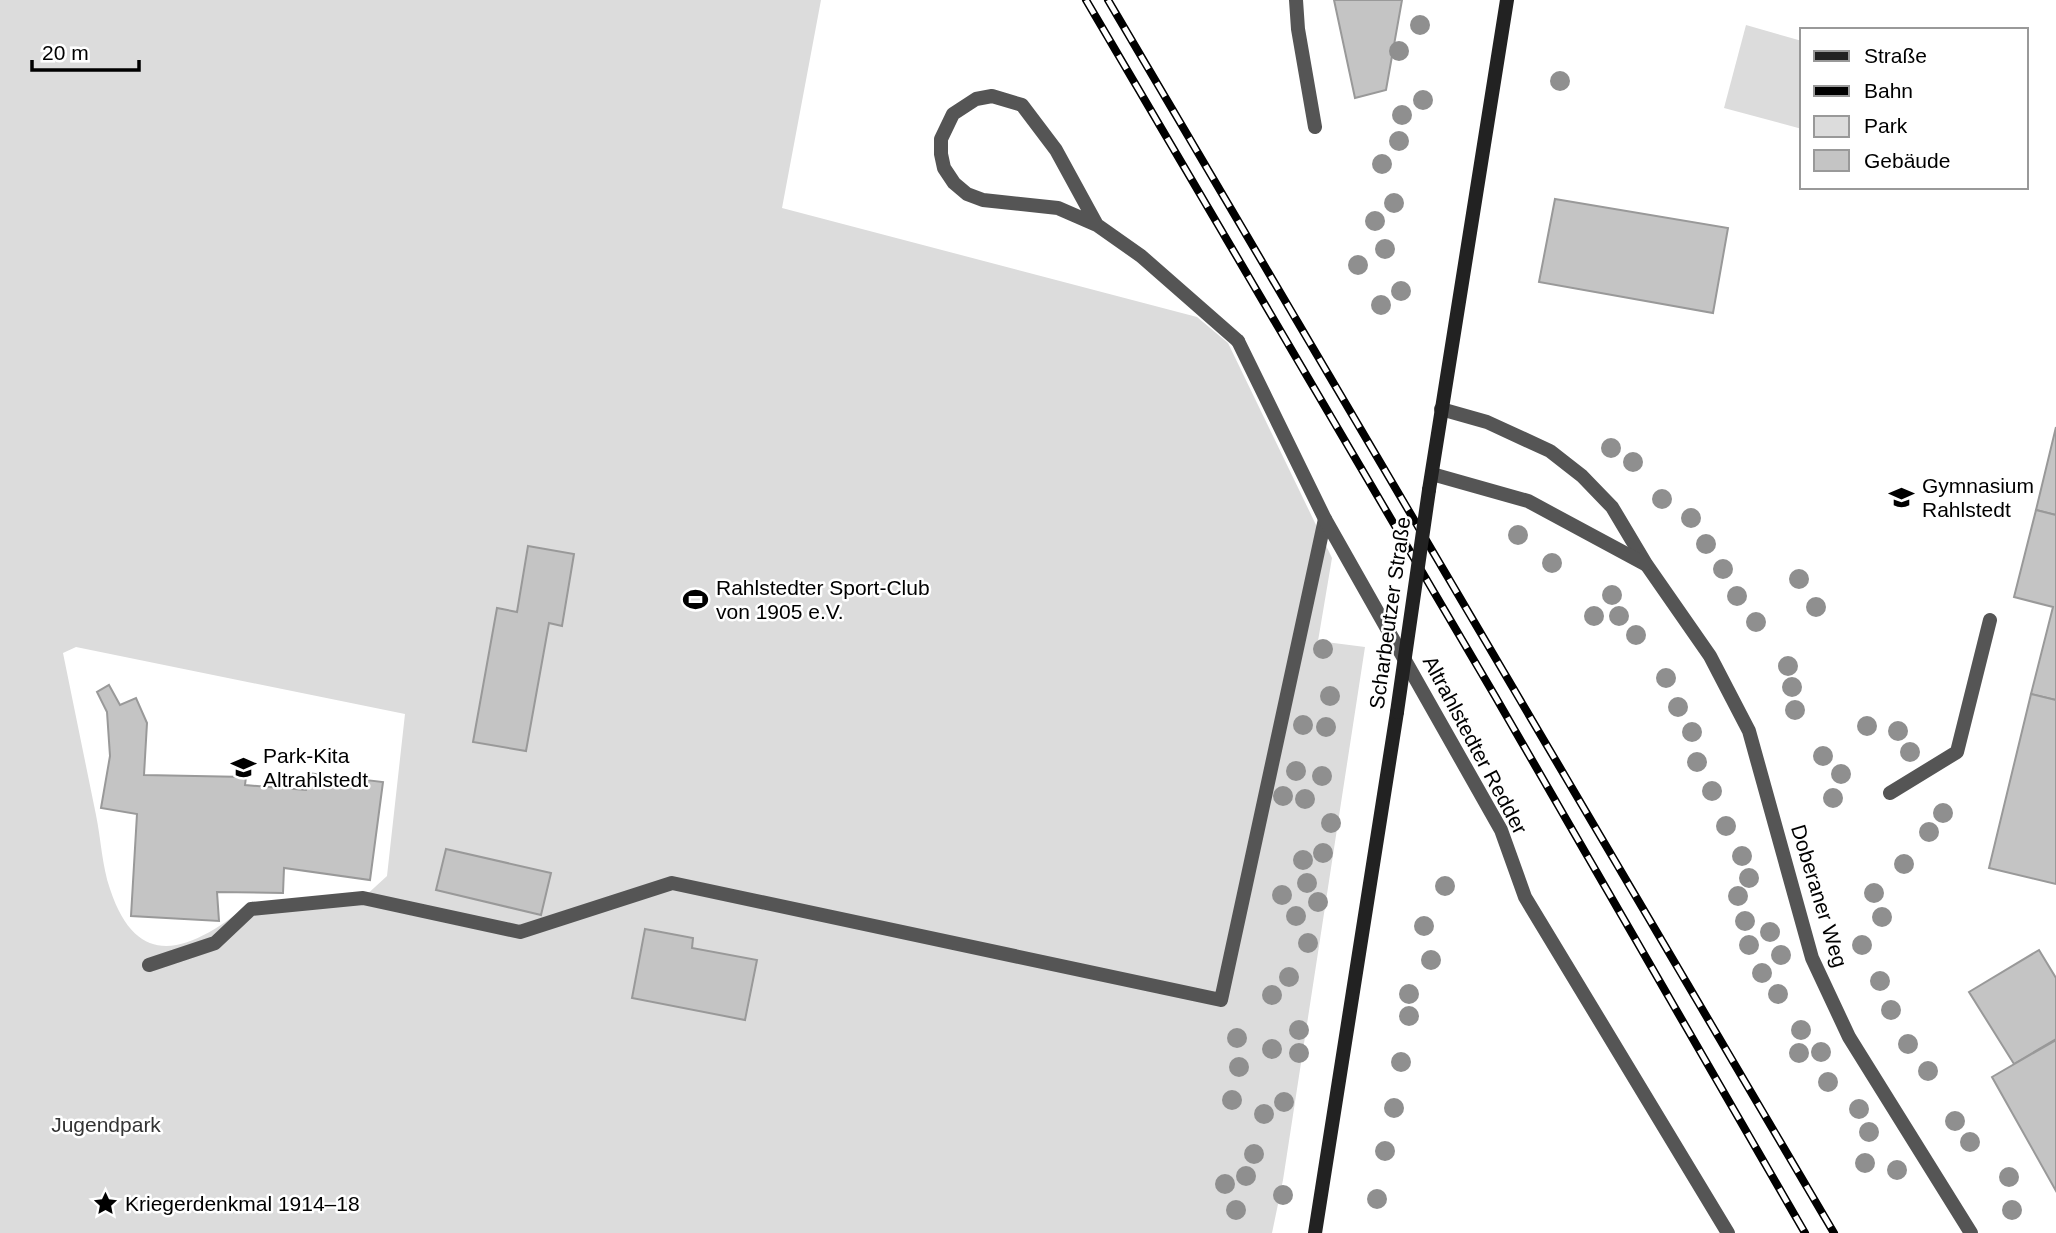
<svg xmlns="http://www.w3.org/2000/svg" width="2056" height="1233" viewBox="0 0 2056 1233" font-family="Helvetica,sans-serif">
<rect width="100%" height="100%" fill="#fff"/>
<g fill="#dcdcdc" fill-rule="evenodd">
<path d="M0 0H821L782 208 1197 317 1228 343 1332 558 1318 641 1365 647 1283 1180 1272 1233H0ZM76 647 405 714 387 876 363 898 253 911V901C199 945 140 980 110 889 102 866 101 839 96 815 85 761 74 707 63 653Z"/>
<polygon points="1746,25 1802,41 1802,129 1724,108"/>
</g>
<g fill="#c4c4c4" stroke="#999" stroke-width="2">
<polygon points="1334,0 1402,0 1386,90 1355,98"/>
<polygon points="1555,199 1728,228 1713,313 1539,282"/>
<polygon points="2056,427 2056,515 2036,510"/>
<polygon points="2036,510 2056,515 2056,700 2031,694 2053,607 2014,597"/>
<polygon points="528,546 574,554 562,626 549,623 526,751 473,742 497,608 517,612"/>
<polygon points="109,685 120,705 136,698 147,723 144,775 246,777 245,785 306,790 308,773 383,782 370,880 284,868 283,893 217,892 219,921 131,916 137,814 101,808 110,756 107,712 97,692"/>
<polygon points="2031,694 2056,700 2056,884 1989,868"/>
<polygon points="446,849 551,873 541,915 436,890"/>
<polygon points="645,929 693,938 692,948 757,960 745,1020 632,998"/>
<polygon points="2039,950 2056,978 2056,1039 2014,1064 1969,992"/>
<polygon points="2056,1040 2056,1191 1992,1077"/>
</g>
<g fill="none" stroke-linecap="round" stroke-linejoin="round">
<g stroke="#555" stroke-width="14">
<polyline points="1296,0 1298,29 1315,127"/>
<polyline points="1097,225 1058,208 983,200 967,194 954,183 944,168 941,154 941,139 953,114 976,99 992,96 1022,105 1056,150 1097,225 1141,256 1238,341"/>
<polyline points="1890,793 1957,752 1990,620"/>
<polyline points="149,965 215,943 251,909 363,898 520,932 672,883 1221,1000 1325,519"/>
</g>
<g stroke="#555" stroke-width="14">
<polyline points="1238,341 1325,519 1501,830 1525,897 1728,1233"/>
<polyline points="1441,409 1487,422 1550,451 1582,476 1612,507 1646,564 1710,656 1749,731 1812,958 1849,1037 1971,1233"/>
<polyline points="1432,474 1528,501 1645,564"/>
</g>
<g stroke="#222" stroke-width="14">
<polyline points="1429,490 1507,0"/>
<polyline points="1315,1233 1397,712"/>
</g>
<defs>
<g id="rail">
<polyline points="1086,0 1495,696 1805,1233"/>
<polyline points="1108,0 1834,1233"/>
</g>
</defs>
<use href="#rail" stroke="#000" stroke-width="8"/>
<use href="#rail" stroke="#fff" stroke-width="5" stroke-dasharray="16" stroke-linecap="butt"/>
<polyline stroke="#222" stroke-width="14" points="1397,712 1429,490"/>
</g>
<g fill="#8f8f8f">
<circle cx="1420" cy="25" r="10"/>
<circle cx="1399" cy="51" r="10"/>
<circle cx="1560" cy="81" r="10"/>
<circle cx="1423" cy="100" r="10"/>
<circle cx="1402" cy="115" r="10"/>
<circle cx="1399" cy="141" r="10"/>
<circle cx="1382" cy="164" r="10"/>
<circle cx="1394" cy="203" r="10"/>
<circle cx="1375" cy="221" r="10"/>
<circle cx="1385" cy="249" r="10"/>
<circle cx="1358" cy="265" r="10"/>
<circle cx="1401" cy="291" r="10"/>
<circle cx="1381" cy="305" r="10"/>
<circle cx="1611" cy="448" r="10"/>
<circle cx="1633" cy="462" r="10"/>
<circle cx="1662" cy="499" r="10"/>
<circle cx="1691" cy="518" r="10"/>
<circle cx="1518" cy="535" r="10"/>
<circle cx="1706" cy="544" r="10"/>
<circle cx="1552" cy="563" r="10"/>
<circle cx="1723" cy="569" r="10"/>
<circle cx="1799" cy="579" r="10"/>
<circle cx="1612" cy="595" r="10"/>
<circle cx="1737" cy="596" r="10"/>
<circle cx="1816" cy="607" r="10"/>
<circle cx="1594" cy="616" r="10"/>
<circle cx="1619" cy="616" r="10"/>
<circle cx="1756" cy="622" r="10"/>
<circle cx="1636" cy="635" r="10"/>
<circle cx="1323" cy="649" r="10"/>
<circle cx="1788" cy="666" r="10"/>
<circle cx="1666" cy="678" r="10"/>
<circle cx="1792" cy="687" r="10"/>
<circle cx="1330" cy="696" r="10"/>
<circle cx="1678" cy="707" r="10"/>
<circle cx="1795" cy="710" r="10"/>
<circle cx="1303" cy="725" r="10"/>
<circle cx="1867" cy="726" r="10"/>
<circle cx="1326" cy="727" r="10"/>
<circle cx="1898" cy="731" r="10"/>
<circle cx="1692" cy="732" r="10"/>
<circle cx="1910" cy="752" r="10"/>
<circle cx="1823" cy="756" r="10"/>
<circle cx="1697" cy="762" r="10"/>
<circle cx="1296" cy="771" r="10"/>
<circle cx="1841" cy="774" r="10"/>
<circle cx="1322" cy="776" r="10"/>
<circle cx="1712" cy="791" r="10"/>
<circle cx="1283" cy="796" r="10"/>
<circle cx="1833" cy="798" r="10"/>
<circle cx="1305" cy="799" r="10"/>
<circle cx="1943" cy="813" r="10"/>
<circle cx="1331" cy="823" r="10"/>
<circle cx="1726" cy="826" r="10"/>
<circle cx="1929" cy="832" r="10"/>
<circle cx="1323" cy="853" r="10"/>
<circle cx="1742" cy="856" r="10"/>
<circle cx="1303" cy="860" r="10"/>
<circle cx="1904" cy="864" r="10"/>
<circle cx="1749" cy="878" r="10"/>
<circle cx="1307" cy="883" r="10"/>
<circle cx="1445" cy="886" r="10"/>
<circle cx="1874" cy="893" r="10"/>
<circle cx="1282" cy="895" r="10"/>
<circle cx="1738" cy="896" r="10"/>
<circle cx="1318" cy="902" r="10"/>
<circle cx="1296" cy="916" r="10"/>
<circle cx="1882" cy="917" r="10"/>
<circle cx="1745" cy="921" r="10"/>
<circle cx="1424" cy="926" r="10"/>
<circle cx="1770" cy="932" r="10"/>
<circle cx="1308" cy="943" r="10"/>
<circle cx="1749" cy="945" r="10"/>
<circle cx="1862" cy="945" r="10"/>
<circle cx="1781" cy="955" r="10"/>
<circle cx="1431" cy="960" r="10"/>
<circle cx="1762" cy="973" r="10"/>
<circle cx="1289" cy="977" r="10"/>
<circle cx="1880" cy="981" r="10"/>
<circle cx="1409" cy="994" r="10"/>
<circle cx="1778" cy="994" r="10"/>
<circle cx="1272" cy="995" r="10"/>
<circle cx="1891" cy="1010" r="10"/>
<circle cx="1409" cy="1016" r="10"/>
<circle cx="1299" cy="1030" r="10"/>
<circle cx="1801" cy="1030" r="10"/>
<circle cx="1237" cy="1038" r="10"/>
<circle cx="1908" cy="1044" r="10"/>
<circle cx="1272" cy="1049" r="10"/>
<circle cx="1821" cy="1052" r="10"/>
<circle cx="1299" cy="1053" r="10"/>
<circle cx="1799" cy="1053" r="10"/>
<circle cx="1401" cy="1062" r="10"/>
<circle cx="1239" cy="1067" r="10"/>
<circle cx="1928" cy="1071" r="10"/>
<circle cx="1828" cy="1082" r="10"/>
<circle cx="1232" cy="1100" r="10"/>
<circle cx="1284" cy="1102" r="10"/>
<circle cx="1394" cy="1108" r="10"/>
<circle cx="1859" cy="1109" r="10"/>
<circle cx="1264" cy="1114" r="10"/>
<circle cx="1955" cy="1121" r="10"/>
<circle cx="1869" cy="1132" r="10"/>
<circle cx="1970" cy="1142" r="10"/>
<circle cx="1385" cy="1151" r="10"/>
<circle cx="1254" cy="1154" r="10"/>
<circle cx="1865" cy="1163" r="10"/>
<circle cx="1897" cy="1170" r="10"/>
<circle cx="1246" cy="1176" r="10"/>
<circle cx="2009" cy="1177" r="10"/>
<circle cx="1225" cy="1184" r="10"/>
<circle cx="1283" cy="1195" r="10"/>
<circle cx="1377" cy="1199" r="10"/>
<circle cx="1236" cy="1210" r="10"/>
<circle cx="2012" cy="1210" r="10"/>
</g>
<defs>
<symbol id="school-bare" viewBox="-9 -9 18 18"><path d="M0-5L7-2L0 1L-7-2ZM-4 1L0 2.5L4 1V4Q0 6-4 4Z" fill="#000" stroke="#fff" stroke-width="2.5" paint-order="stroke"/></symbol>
<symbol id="stadium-bare" viewBox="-9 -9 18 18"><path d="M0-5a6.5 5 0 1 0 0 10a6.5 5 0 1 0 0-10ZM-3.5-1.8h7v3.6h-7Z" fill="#000" stroke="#fff" stroke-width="2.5" paint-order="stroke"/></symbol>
<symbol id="sight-bare" viewBox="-9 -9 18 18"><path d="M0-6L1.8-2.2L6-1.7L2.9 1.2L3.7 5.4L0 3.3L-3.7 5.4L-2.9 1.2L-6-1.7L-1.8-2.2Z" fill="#000" stroke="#fff" stroke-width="2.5" paint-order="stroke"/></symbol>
</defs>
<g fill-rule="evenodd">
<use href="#school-bare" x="1884" y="480" width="35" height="35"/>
<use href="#stadium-bare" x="678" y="582" width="35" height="35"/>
<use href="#school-bare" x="226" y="750" width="35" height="35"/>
<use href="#sight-bare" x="88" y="1186" width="35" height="35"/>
</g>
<g text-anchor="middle" stroke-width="5" stroke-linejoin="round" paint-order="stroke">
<g font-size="21" fill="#000" stroke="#fff" text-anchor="start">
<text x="1922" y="493">Gymnasium<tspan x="1922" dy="24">Rahlstedt</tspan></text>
<text x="716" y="595">Rahlstedter Sport-Club<tspan x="716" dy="24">von 1905 e.V.</tspan></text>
<text x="263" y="763">Park-Kita<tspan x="263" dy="24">Altrahlstedt</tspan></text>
<text x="125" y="1211">Kriegerdenkmal 1914–18</text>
</g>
<g font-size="21" fill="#000" stroke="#fff">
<text transform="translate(1390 613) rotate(-82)" y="7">Scharbeutzer Straße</text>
<text transform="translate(1475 745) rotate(62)" y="7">Altrahlstedter Redder</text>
<text transform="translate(1819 896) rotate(73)" y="7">Doberaner Weg</text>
</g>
<g font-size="21" fill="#333" stroke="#fff">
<text x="106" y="1132">Jugendpark</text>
</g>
</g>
<rect x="1800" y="28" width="228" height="161" fill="#ffffff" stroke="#999999" stroke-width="2"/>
<rect x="1814" y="51" width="35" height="10" fill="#222222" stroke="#999999" stroke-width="2"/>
<text x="1864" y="63" font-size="21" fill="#000000">Straße</text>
<rect x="1814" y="86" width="35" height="10" fill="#000000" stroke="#999999" stroke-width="2"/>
<text x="1864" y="98" font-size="21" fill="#000000">Bahn</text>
<rect x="1814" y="116" width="35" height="21" fill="#dcdcdc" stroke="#999999" stroke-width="2"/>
<text x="1864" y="133" font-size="21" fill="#000000">Park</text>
<rect x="1814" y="150" width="35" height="21" fill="#c4c4c4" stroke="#999999" stroke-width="2"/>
<text x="1864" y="168" font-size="21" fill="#000000">Gebäude</text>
<path d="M32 60v10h107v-10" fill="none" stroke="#000000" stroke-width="3.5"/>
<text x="42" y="60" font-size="21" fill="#000000" stroke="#ffffff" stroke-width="5" paint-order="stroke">20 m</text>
</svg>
